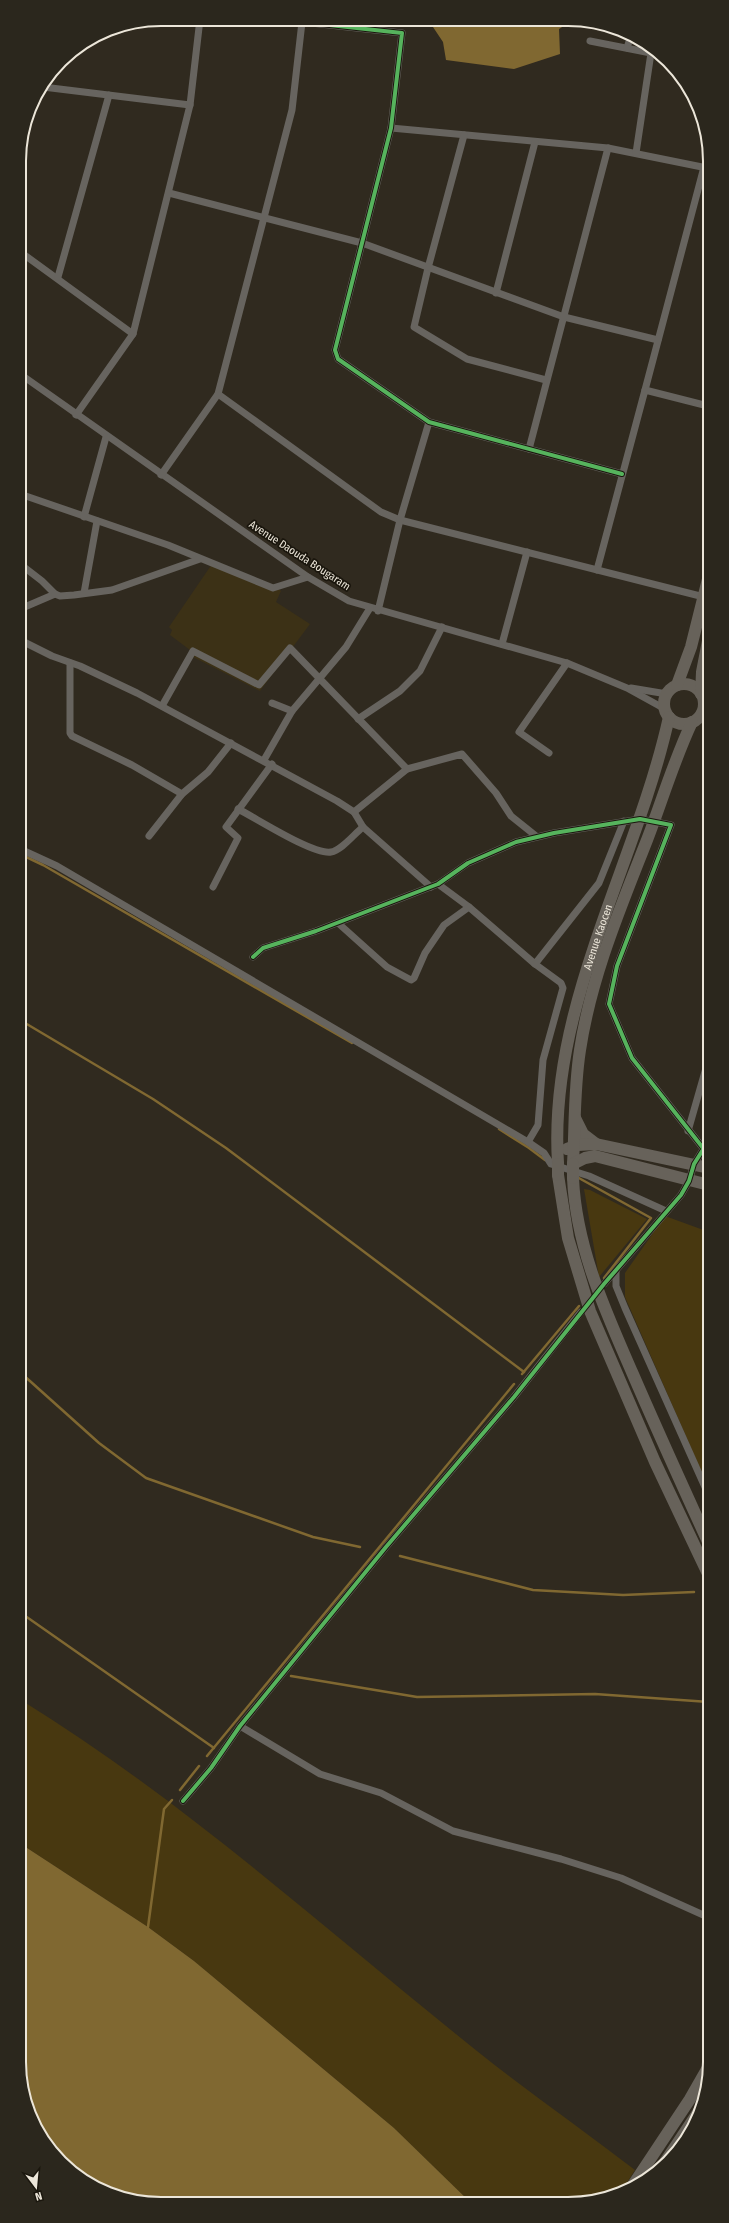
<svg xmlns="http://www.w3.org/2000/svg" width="729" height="2223" viewBox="0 0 729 2223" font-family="'Fira Sans Condensed',sans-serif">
<rect width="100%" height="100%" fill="#302a1f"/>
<polygon fill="#3c3116" points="214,561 276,586 281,591 276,602 310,624 260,691 191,656 190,650 170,635 172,630 169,627"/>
<g fill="#483810">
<polygon points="584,1189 590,1190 647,1219 599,1277"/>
<polygon points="665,1216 709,1232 709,1489 625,1297 625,1273"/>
<path d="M21 1700C185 1801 327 1931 477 2051 528 2092 583 2130 635 2170L621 2192 595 2201H469L394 2128 194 1961 148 1927 21 1844Z"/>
</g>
<g fill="#806831">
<polygon points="442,21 570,22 559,29 560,54 514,69 446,60 443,42 433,27"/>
<polygon points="21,1844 148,1927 194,1961 394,2128 469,2201 134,2201 98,2189 61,2162 34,2125 22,2089"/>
</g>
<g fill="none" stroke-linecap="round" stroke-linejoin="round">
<g stroke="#806831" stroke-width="2.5">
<polyline points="20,854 43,865 352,1043"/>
<polyline points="20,1020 153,1099 226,1148 524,1372"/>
<polyline points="20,1045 25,1040"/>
<polyline points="499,1129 529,1148 545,1160"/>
<polyline points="577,1177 651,1218 604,1278"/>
<polyline points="21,1373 99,1443 146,1478 313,1537 360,1547"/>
<polyline points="522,1374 579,1306"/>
<polyline points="400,1556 533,1590 623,1595 694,1592"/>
<polyline points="21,1613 214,1748"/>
<polyline points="291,1676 417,1697 595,1694 709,1702"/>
<polyline points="207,1756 514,1384"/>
<polyline points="180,1790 199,1766"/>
<polyline points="148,1927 164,1809 172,1800"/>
</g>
<g stroke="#67645f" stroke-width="7">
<polyline points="284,20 402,33 391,128 335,350 338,359 429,422 622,474"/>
<polyline points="590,41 661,55"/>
<polyline points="627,48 631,35"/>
<polyline points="43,87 190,105"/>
<polyline points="391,128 608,148 707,168"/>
<polyline points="464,135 428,268 414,327 467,359 546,380"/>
<polyline points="636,153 651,53"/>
<polyline points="169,193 362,243 564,317 658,340"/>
<polyline points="19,251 133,334"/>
<polyline points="58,277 109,95"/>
<polyline points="496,293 535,142"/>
<polyline points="20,374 308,577 349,601 567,663 627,688 665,709"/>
<polyline points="645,390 704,167"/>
<polyline points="218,394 381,512 400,520 704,597"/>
<polyline points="76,415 133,334 190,105 200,19"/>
<polyline points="529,449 608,148"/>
<polyline points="161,475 218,394 292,110 302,22"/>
<polyline points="20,494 168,545 273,588 308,577"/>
<polyline points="84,517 106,437"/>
<polyline points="20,564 42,581 55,594 20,609"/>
<polyline points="597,570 645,390 708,406"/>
<polyline points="84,593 97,521"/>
<polyline points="55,594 60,596 74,595 112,590 200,559"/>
<polyline points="378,611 400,520 429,422"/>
<polyline points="20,640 52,656 80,666 137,693 337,801 354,812 363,827 431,887"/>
<polyline points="502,644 527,552"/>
<polyline points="70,663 70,733 72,736 132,765 182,794"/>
<polyline points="631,688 667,694"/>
<polyline points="272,703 292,711"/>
<polyline points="162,706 193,651 259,685 290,648 407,769 354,812"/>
<polyline points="358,719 400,691 420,671 442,627"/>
<polyline points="549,753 519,732 567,663"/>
<polyline points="264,760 292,711 346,647 370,608"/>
<polyline points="407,769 462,754 496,793 511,816 536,836"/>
<path d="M238 809C256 818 313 855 331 852 342 850 354 834 363 827"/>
<polyline points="149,836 182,794 208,772 231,743"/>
<polyline points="20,849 57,866 528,1142 544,1153 551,1164 589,1176 666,1211"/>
<polyline points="438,884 469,907 535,964 599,883 624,821"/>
<polyline points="213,887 238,838 226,827 272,764"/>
<polyline points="338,923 387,967 411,980 414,978 425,953 444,925 469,907"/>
<polyline points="253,957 263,948 316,931 438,884 468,863 516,842 554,833 640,819 671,825 617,966 609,1004 632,1058 703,1148"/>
<polyline points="688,1131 708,1061"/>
<polyline points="528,1142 538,1125 543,1060 563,988 561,983 535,964"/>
<polyline points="616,1272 616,1286 625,1308 709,1496"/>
<polyline points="604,1284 681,1195 689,1181 694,1164 709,1140"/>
<polyline points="240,1726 320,1774 381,1793 453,1831 561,1859 621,1878 710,1918"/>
<polyline points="183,1801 211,1768 240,1726 386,1547 514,1397 581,1312"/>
</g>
<g stroke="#67645f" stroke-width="9">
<polyline points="704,701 708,704"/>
<polyline points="697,719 708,718"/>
</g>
<g stroke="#67625a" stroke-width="12">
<circle cx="684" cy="704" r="20"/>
<polyline points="677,685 691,647 708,579"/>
<polyline points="701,694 702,672 708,641"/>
<polyline points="575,1118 583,1134 596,1144"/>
<polyline points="567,1149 578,1145 596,1144 709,1168"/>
<path id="s1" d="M558 1163C548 1006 636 866 669 717"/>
<path d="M573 1164C575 1126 574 1088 580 1050 591 977 620 909 647 840 662 801 674 760 692 722"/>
<polyline points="573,1164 585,1158 595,1156 709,1185"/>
<polyline points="558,1175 568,1238 590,1311 655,1462 709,1576"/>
<path d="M573 1178C576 1247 605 1310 632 1372 657 1430 683 1487 709 1544"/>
<polyline points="663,2165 701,2108"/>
<polyline points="631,2188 690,2099 710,2064"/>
</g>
<g stroke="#67625a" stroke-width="12">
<polyline points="573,1164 573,1178"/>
<polyline points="558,1175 558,1164"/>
</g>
<defs>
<g id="cycleway">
<polyline points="284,20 402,33 391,128 335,350 338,359 429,422 622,474"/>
<polyline points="253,957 263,948 316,931 438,884 468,863 516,842 554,833 640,819 671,825 617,966 609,1004 632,1058 703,1148"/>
<polyline points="183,1801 211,1768 240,1726 386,1547 514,1397 604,1284 681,1195 689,1181 694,1164 709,1140"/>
</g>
</defs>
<use href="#cycleway" stroke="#1a160d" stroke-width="6"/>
<use href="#cycleway" stroke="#56b35d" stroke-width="4"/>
</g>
<g text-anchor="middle" stroke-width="3.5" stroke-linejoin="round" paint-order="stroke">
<g font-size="11" fill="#ece6d9" stroke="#1a160d">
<text transform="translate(300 555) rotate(33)" y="4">Avenue Daouda Bougaram</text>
<text dy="4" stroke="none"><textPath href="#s1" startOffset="231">Avenue Kaocen</textPath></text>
</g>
</g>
<path d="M0 0H729V2223H0ZM161 26H568A135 135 0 0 1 703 161V2062A135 135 0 0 1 568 2197H161A135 135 0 0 1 26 2062V161A135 135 0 0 1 161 26Z" fill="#2b271d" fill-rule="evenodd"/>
<path fill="none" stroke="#ece6d9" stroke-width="2" d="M161 26H568A135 135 0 0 1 703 161V2062A135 135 0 0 1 568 2197H161A135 135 0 0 1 26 2062V161A135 135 0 0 1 161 26Z"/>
<g transform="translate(36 2187) rotate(164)" stroke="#1a160d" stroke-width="3" paint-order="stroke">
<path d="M0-3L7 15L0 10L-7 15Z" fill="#ece6d9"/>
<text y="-6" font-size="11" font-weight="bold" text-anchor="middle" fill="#ece6d9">N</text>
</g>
</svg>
